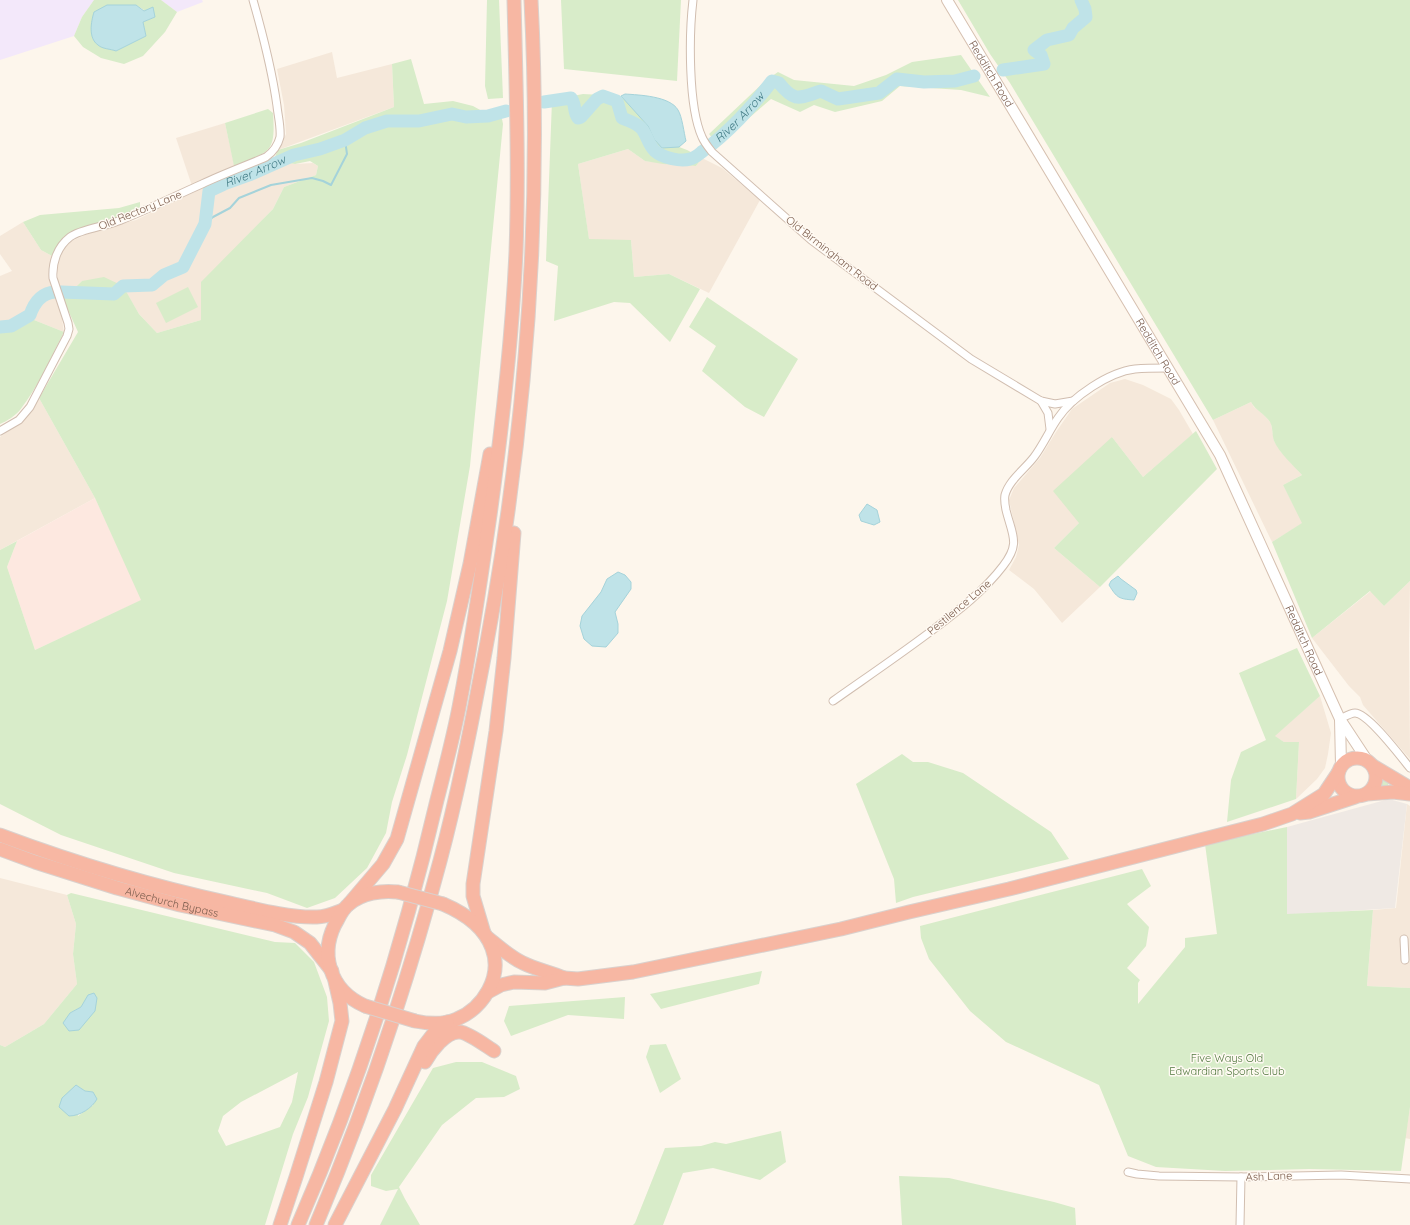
<svg xmlns="http://www.w3.org/2000/svg" width="1410" height="1225" viewBox="0 0 1410 1225" font-family="Quicksand,sans-serif">
<rect width="100%" height="100%" fill="#fdf6ec"/>
<g fill="#f5e8da">
<polygon points="332,52 337,78 392,64 394,107 278,150 286,134 284,105 277,69"/>
<polygon points="225,123 236,173 273,161 295,164 313,163 318,166 316,175 284,187 273,209 245,238 201,320 157,333 139,314 123,287 82,281 63,299 58,283 57,259 69,242 95,231 136,220 194,192 176,138"/>
<polygon points="628,149 645,161 696,166 702,158 722,168 760,200 709,293 669,274 634,277 631,240 589,240 578,164"/>
<polygon points="23,222 41,250 54,257 51,272 60,306 64,332 29,318 2,325 0,324 0,276 12,271 0,254 0,236"/>
<polygon points="1125,379 1143,385 1171,399 1179,410 1193,434 1143,477 1112,437 1079,523 1054,548 1100,587 1062,623 1034,589 1009,570 1016,557 1019,545 1009,500 1014,488 1040,458 1056,432 1072,409 1110,383"/>
<polygon points="39,398 95,498 0,550 0,437 23,420"/>
<polygon points="1251,402 1254,407 1263,414 1271,423 1274,441 1281,452 1302,475 1283,485 1303,523 1272,542 1213,420"/>
<polygon points="1410,581 1409,642 1410,759 1363,705 1360,697 1349,686 1312,638 1371,591 1384,606"/>
<polygon points="1320,696 1331,733 1328,754 1325,768 1317,779 1296,799 1299,742 1284,742 1274,736"/>
<polygon points="1407,804 1410,806 1410,988 1367,986 1373,910 1396,908"/>
<polygon points="0,878 67,895 76,924 73,954 77,984 44,1024 5,1047 0,1045"/>
<polygon points="1410,1107 1410,1139 1405,1138"/>
</g>
<polygon fill="#fde8e0" points="95,498 142,600 35,650 7,567 17,541"/>
<polygon fill="#efe9e4" points="1389,799 1407,804 1395,908 1286,915 1287,827"/>
<g fill="#f3e8fa">
<polygon points="0,0 94,0 82,17 74,36 0,60"/>
<polygon points="161,0 202,0 203,2 177,12"/>
</g>
<g fill="#d8ecc9" fill-rule="evenodd">
<path d="M94 0H161L177 12 165 32 143 56 124 64 101 58 83 47 74 36 82 17ZM107 5H136L155 17 143 22 146 36 116 51Z"/>
<polygon points="487,0 499,0 503,98 488,99 485,86"/>
<polygon points="561,0 681,0 677,81 564,69"/>
<path d="M958 0H1410V581L1384 606 1370 591 1312 638 1272 542 1302 523 1283 485 1302 475C1292 464 1280 454 1274 441 1272 435 1273 427 1270 422 1265 414 1255 410 1251 402L1213 420 1010 83 990 54Z"/>
<polygon points="961,55 990,97 961,90 900,86 882,101 835,112 814,105 800,112 771,99 718,145 709,134 765,81 778,72 794,80 854,86 886,75 912,62"/>
<polygon points="411,59 424,104 453,101 473,106 482,111 500,109 503,124 470,466 447,601 407,755 392,802 386,833 367,868 335,898 307,908 267,893 174,873 61,835 0,804 0,550 17,541 7,567 35,650 141,600 95,498 39,398 78,332 63,299 82,281 104,277 123,286 139,314 157,333 201,320 201,282 273,209 284,187 316,175 318,166 310,161 295,164 273,161 278,150 301,143 394,107 392,64"/>
<polygon points="583,94 621,96 661,140 687,150 702,158 696,166 663,164 645,161 628,149 578,164 589,239 631,240 634,277 669,274 700,289 670,342 630,303 614,302 554,321 558,266 546,261 552,100"/>
<path d="M268 109 273 113C276 155 269 151 234 166L225 123Z"/>
<polygon points="140,202 140,210 75,232 54,257 41,250 23,222 40,215 119,208"/>
<polygon points="188,287 198,307 166,323 156,303"/>
<polygon points="707,297 798,359 764,417 745,407 702,371 716,346 689,327"/>
<path d="M29 318 64 332C51 358 38 387 20 410 15 416 7 421 0 424V324L2 325Z"/>
<polygon points="1196,431 1217,469 1100,587 1054,548 1079,523 1053,491 1112,437 1143,477"/>
<polygon points="1297,648 1320,696 1275,736 1284,742 1299,742 1296,799 1227,822 1231,780 1241,752 1266,740 1239,673"/>
<polygon points="902,754 913,762 928,762 963,773 1051,832 1069,859 913,897 896,903 894,879 856,784"/>
<polygon points="1379,772 1390,779 1387,788 1374,791 1379,782"/>
<polygon points="1287,827 1287,914 1373,910 1367,986 1410,988 1410,1107 1401,1171 1309,1169 1225,1171 1156,1167 1128,1156 1099,1085 1006,1042 970,1011 929,959 921,938 920,926 1142,869 1151,886 1127,904 1149,927 1146,946 1127,968 1140,980 1138,983 1138,1004 1185,947 1185,938 1217,934 1205,844"/>
<path d="M71 893 275 942 295 943 314 962 327 997 329 1021 308 1097 293 1134 265 1225H0V1045L5 1047 44 1024 77 984 73 954 76 924 67 895ZM89 995 69 1031 70 1013 81 1007ZM298 1072 292 1102 280 1127 226 1146 218 1131 223 1116 241 1102ZM76 1085 85 1091 93 1092V1105L78 1116Z"/>
<polygon points="762,971 759,984 661,1009 650,994"/>
<polygon points="625,997 624,1019 568,1015 511,1036 504,1021 509,1006"/>
<polygon points="666,1044 681,1079 660,1093 646,1057 650,1045"/>
<polygon points="456,1062 482,1062 516,1076 520,1089 504,1097 476,1098 442,1125 399,1187 405,1199 420,1225 380,1225 398,1189 386,1191 371,1186 371,1175 433,1068"/>
<polygon points="781,1131 786,1162 760,1180 713,1168 683,1173 663,1225 633,1225 635,1223 665,1148 701,1146 715,1142 726,1144"/>
<polygon points="899,1176 949,1178 1054,1202 1075,1208 1076,1225 902,1225"/>
</g>
<g fill="#bfe3e8" stroke="#a5d3da">
<path d="M107 5H136L144 11 153 7 155 17 143 22 146 36 116 51C111 49 102 49 98 45 88 38 91 22 94 12Z"/>
<path d="M625 94C639 95 670 96 678 110 682 116 684 133 686 141L679 147 662 148 654 139 648 126 621 96Z"/>
<polygon points="867,504 877,510 880,522 874,525 861,521 859,515"/>
<polygon points="618,572 625,575 631,582 631,589 615,612 618,624 618,633 606,647 592,646 584,639 580,626 582,616 601,592 607,579"/>
<path d="M1118 576 1121 579 1136 590 1137 593 1134 600C1119 599 1117 598 1109 585L1111 581Z"/>
<polygon points="94,993 97,998 95,1011 79,1030 69,1031 63,1023 70,1013 81,1007 88,995"/>
<path d="M76 1085 85 1091 93 1092 97 1099C92 1108 80 1116 69 1116L59 1107 62 1098Z"/>
</g>
<g fill="none" stroke-linecap="round" stroke-linejoin="round">
<polyline stroke="#a5d3da" stroke-width="2" points="205,224 213,217 230,208 239,198 271,185 312,178 323,181 331,185 347,154 345,140"/>
<g stroke="#bfe3e8" stroke-width="13">
<polyline points="1003,70 1044,64 1041,55 1034,50 1047,40 1069,35 1073,28 1086,17 1085,9 1081,0"/>
<path id="s1" d="M544 102 571 98C576 104 573 111 578 118L581 117 597 99 603 96 617 101 622 118C629 121 636 123 641 128 647 134 648 145 655 151 663 158 681 162 690 159 695 158 699 154 703 151 727 134 754 105 772 81L779 83C795 103 799 98 821 91L838 99 879 93 897 79 924 82 955 81 974 76"/>
<path id="s2" d="M61 292 114 294 123 286 152 285 164 275 183 267 205 224 209 191 224 184 249 175 294 155 320 149 345 140 365 128 387 121H419L452 114 466 117 488 116 506 111"/>
<path d="M0 327 11 326 30 315C34 303 41 293 55 292"/>
</g>
<defs>
<g id="street">
<path d="M693 0C689 34 688 106 702 137 704 142 708 147 712 152L811 240 971 359 1041 401 1055 404 1073 401"/>
<polyline points="1041,401 1048,413 1050,429"/>
<path d="M0 431 19 420 30 407 67 336 69 329 68 323 53 278C52 263 57 247 70 237 80 229 107 226 121 220 149 209 175 196 202 184 223 174 245 166 266 157 273 152 278 145 280 137 281 127 278 116 277 106 272 70 263 35 253 0"/>
<path d="M833 701C867 677 901 654 934 629 959 610 984 591 1003 566 1021 543 1012 535 1006 510 1005 505 1004 500 1005 495 1009 480 1025 469 1034 457 1043 445 1049 431 1058 418 1072 397 1109 372 1135 369 1146 368 1157 368 1168 368"/>
<path d="M1340 719C1344 717 1351 713 1355 713 1368 713 1401 757 1410 768"/>
<polyline points="1404,939 1405,960"/>
<polyline points="1128,1172 1137,1174 1159,1176 1241,1177 1341,1175 1410,1179"/>
<polyline points="1240,1225 1241,1177"/>
</g>
<g id="secondary">
<path id="s3" d="M947 0 1220 455 1340 719 1367 760"/>
<polyline points="1340,719 1341,765"/>
</g>
<g id="highway">
<circle cx="1357" cy="777" r="19"/>
<polyline points="1373,766 1410,788"/>
<polyline points="1367,794 1393,792 1410,794"/>
<polyline points="1300,813 1309,812 1355,797"/>
<path d="M0 835C75 863 151 886 230 903 256 909 290 918 317 917 326 917 335 913 343 910"/>
<path id="s4" d="M0 849 35 862 117 888 180 905 275 925 294 932 310 943 332 971"/>
<polyline points="349,904 383,864 397,839 450,651 470,564 490,454"/>
<polyline points="484,933 473,896 473,884 496,731 504,658 514,533"/>
<path d="M488 938C499 947 510 957 523 963 537 970 551 972 564 978"/>
<polyline points="488,992 501,985 514,982 545,983 564,978 578,979 633,972 841,929 909,912 1009,889 1200,840 1263,824 1292,814 1324,794 1338,773"/>
<path d="M365 1006C329 990 318 952 338 919 341 913 344 908 349 904 362 893 382 890 398 892"/>
<path d="M415 1021C429 1024 444 1025 457 1019 483 1008 503 977 492 948 484 926 464 913 443 904"/>
<path d="M425 1062C431 1051 446 1031 460 1032 469 1033 486 1046 494 1051"/>
<polyline points="280,1225 296,1177 326,1082 342,1021 340,1003 335,981"/>
<path d="M298 1225C358 1088 403 945 437 800 445 768 454 735 460 702 472 640 481 578 490 515 502 428 512 340 516 252 519 168 516 84 514 0"/>
<path d="M316 1225C366 1107 407 985 440 861 455 805 467 747 478 689 523 463 543 231 531 0"/>
<polyline points="335,1225 395,1109 424,1046 434,1033 447,1022"/>
</g>
</defs>
<use href="#street" stroke="#d1beb0" stroke-width="9"/>
<use href="#secondary" stroke="#d6c0b0" stroke-width="12"/>
<use href="#highway" stroke="#dad1cd" stroke-width="15"/>
<use href="#street" stroke="#fff" stroke-width="7"/>
<use href="#secondary" stroke="#fff" stroke-width="10"/>
<use href="#highway" stroke="#f7b7a3" stroke-width="13"/>
<defs>
<g id="highway-bridge">
<polyline points="398,892 443,904"/>
<polyline points="365,1006 415,1021"/>
</g>
</defs>
<use href="#highway-bridge" stroke="#dad1cd" stroke-width="15" stroke-linecap="butt"/>
<use href="#highway-bridge" stroke="#f7b7a3" stroke-width="13"/>
</g>
<g text-anchor="middle" stroke-width="3" stroke-linejoin="round" paint-order="stroke">
<g font-size="11" fill="#7a5c4d" stroke="#fffaf3">
<text dy="4" stroke="none"><textPath href="#s3" startOffset="86">Redditch Road</textPath></text>
<text transform="translate(140 210) rotate(-22)" y="4">Old Rectory Lane</text>
<text transform="translate(832 253) rotate(38)" y="4">Old Birmingham Road</text>
<text dy="4" stroke="none"><textPath href="#s3" startOffset="410">Redditch Road</textPath></text>
<text transform="translate(959 607) rotate(-40)" y="4">Pestilence Lane</text>
<text dy="4" stroke="none"><textPath href="#s3" startOffset="734">Redditch Road</textPath></text>
<text dy="4" stroke="none"><textPath href="#s4" startOffset="180">Alvechurch Bypass</textPath></text>
<text transform="translate(1269 1176) rotate(-2)" y="4">Ash Lane</text>
</g>
<g font-size="11" fill="#537a41" stroke="#fffaf3">
<text x="1227" y="1062">Five Ways Old<tspan x="1227" dy="13">Edwardian Sports Club</tspan></text>
</g>
<g font-size="12" font-style="italic" fill="#437c86" stroke="#fffaf3">
<text dy="4" stroke="none"><textPath href="#s1" startOffset="266">River Arrow</textPath></text>
<text dy="4" stroke="none"><textPath href="#s2" startOffset="262">River Arrow</textPath></text>
</g>
</g>
</svg>
